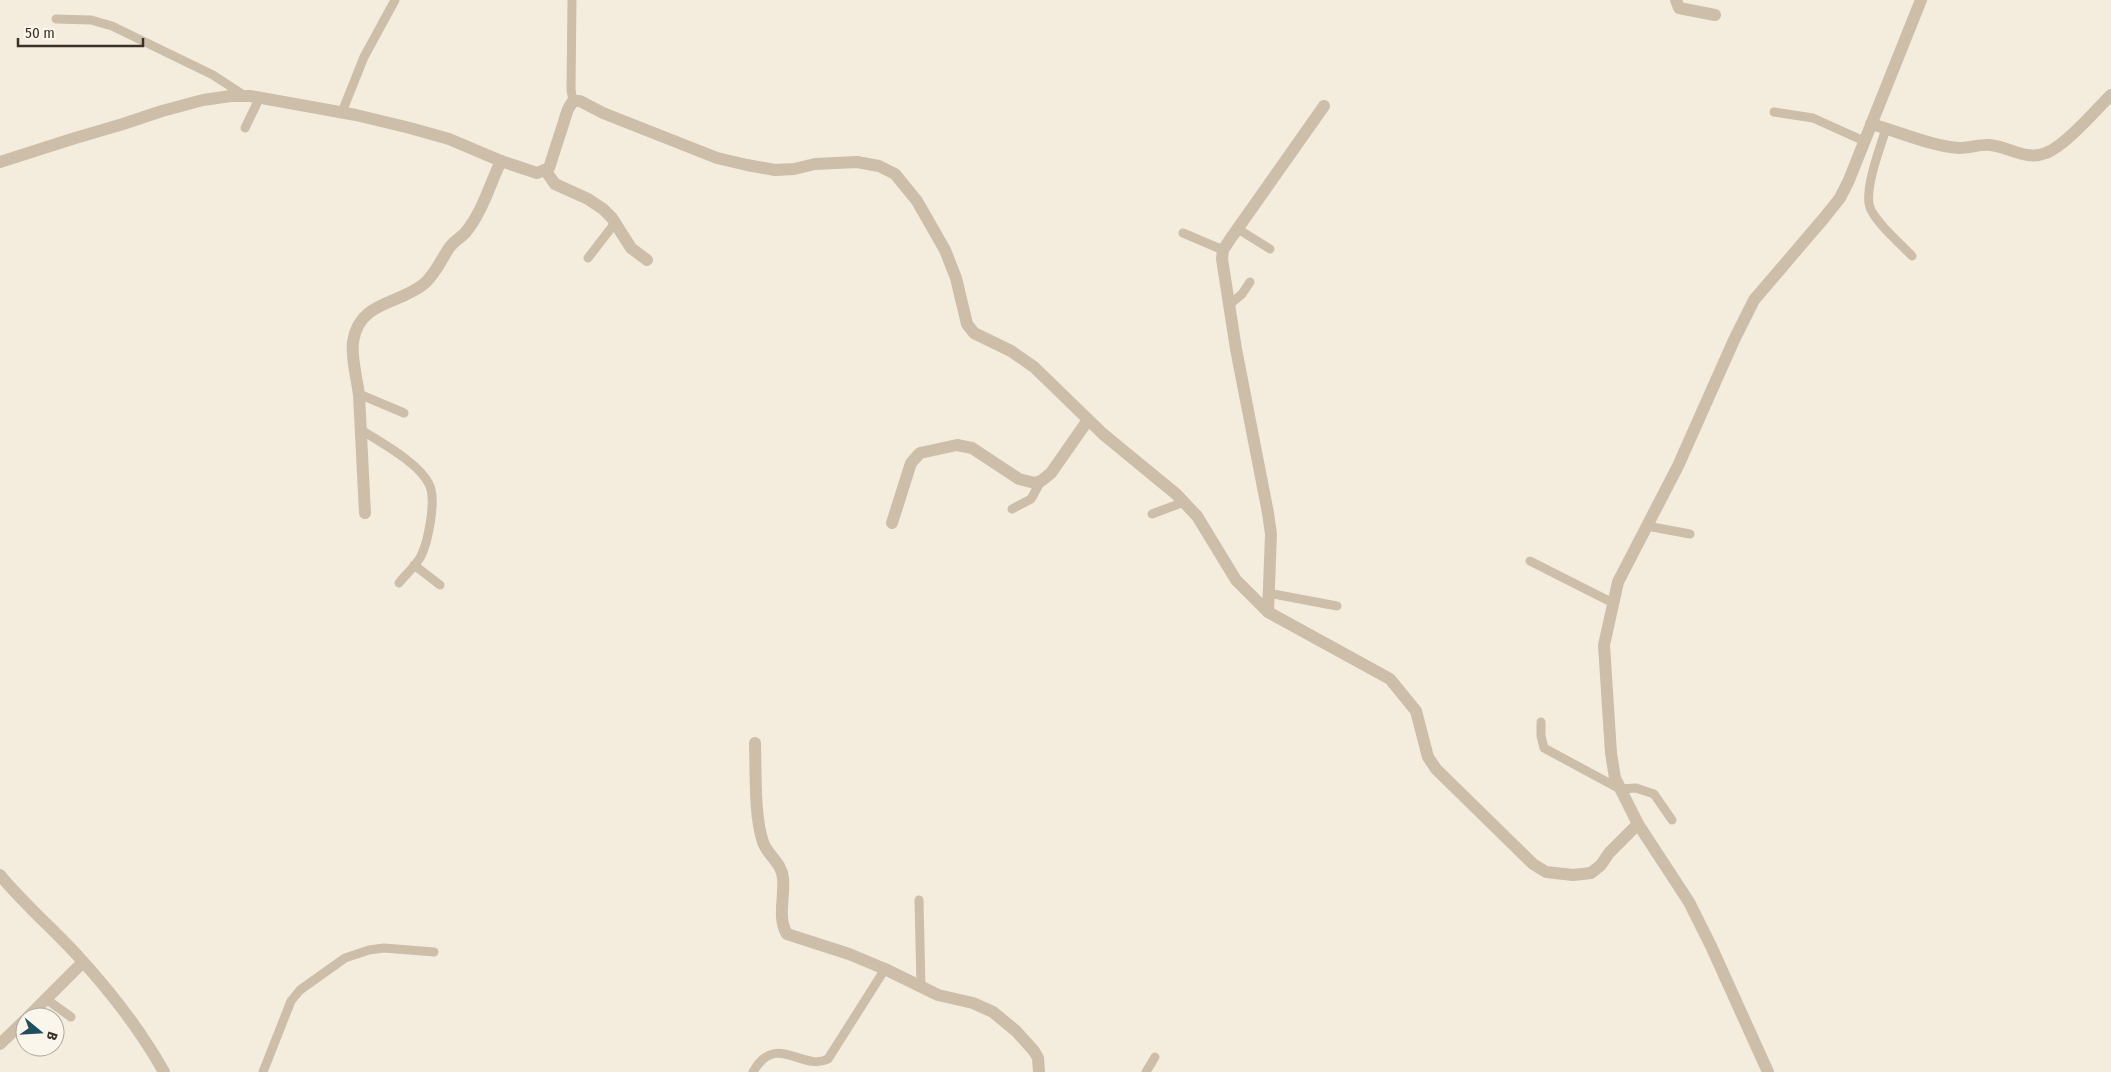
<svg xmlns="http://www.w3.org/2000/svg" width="2111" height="1072" viewBox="0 0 2111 1072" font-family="'Fira Sans Condensed',sans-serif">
<rect width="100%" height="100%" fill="#f4edde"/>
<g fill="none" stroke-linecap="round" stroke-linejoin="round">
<g stroke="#cdbea9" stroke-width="9">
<polyline points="572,0 571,90 573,101"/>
<polyline points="56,19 91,20 112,26 213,75 245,96"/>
<polyline points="342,112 364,57 395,0"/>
<polyline points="1774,112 1813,118 1864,141"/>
<polyline points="245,128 260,97"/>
<path d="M1886 128C1881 147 1862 192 1871 210 1880 227 1899 242 1912 256"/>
<polyline points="1238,229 1270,249"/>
<polyline points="1183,233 1223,250"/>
<polyline points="588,258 615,223"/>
<polyline points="1229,305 1242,294 1250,282"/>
<polyline points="359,394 404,413"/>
<path d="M360 429C381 443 418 462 429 484 437 499 428 542 421 556 416 566 406 574 399 583"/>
<polyline points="1012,509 1031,499 1041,481"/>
<polyline points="1152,514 1184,502"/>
<polyline points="1647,526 1690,534"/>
<polyline points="1530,561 1613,603"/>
<polyline points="414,565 440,585"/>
<polyline points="1268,593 1337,606"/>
<polyline points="1541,722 1541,736 1544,748 1620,789 1636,788 1654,794 1672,820"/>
<polyline points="919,900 921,987"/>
<polyline points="46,999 71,1017"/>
<polyline points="263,1072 291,1001 300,990 345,958 369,950 384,948 434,952"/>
<path d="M753 1072C776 1031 802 1072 828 1059L885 969"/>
<polyline points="1146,1072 1155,1057"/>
</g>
<g stroke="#cdbea9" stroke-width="12">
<polyline points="1676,0 1679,8 1715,15"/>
<path d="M1871 124C1897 131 1934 147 1960 148 1970 148 1980 144 1990 145 2010 147 2026 161 2046 153 2065 146 2096 110 2111 95"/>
<polyline points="0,162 72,139 123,124 162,111 203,100 231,96 250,96 356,115 410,128 449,139 501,161 537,173 549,168 568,109 573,101 580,101 603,113 717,158 747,165 775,170 794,169 815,164 857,162 879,166 895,174 917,201 945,250 956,278 967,324 974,333 1011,351 1034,367 1103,434 1176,494 1197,516 1236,580 1268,612 1390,679 1416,711 1428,757 1436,769 1533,864 1546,872 1573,875 1591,873 1601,865 1609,853 1638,824"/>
<polyline points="545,170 555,184 588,199 603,209 612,218 631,248 647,260"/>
<path d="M365 513C363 474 361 435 359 395 357 378 351 359 353 342 359 300 400 305 425 283 436 273 441 260 449 248 453 242 460 238 465 233 482 213 490 184 501 161"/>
<polyline points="892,523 911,463 920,453 957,445 972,448 1019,479 1035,483 1041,481 1051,473 1088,420"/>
<polyline points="1268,612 1271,534 1268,513 1236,349 1222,259 1223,250 1231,238 1324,106"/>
<path d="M755 743C756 771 754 816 763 842 767 855 782 863 783 878 785 896 777 918 787 934L849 954 885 969 938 995 973 1003 993 1012 1016 1031 1034 1051 1038 1058 1039 1072"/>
<path d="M0 875C24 904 52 928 77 955 111 992 140 1029 164 1072"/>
<polyline points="28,1017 83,962"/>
<polyline points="0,1044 25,1020"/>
<polyline points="1768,1072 1711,946 1689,902 1638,824 1615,778 1611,753 1604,645 1618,582 1678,466 1734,340 1754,300 1824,218 1840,198 1849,180 1921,0"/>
</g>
</g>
<g transform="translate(40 1032) rotate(108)"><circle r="24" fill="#fbf6eb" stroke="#aea79d"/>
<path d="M0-4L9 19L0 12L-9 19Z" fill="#1d505d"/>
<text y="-8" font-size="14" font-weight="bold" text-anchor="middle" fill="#3a3129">B</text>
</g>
<path d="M18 38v8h125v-8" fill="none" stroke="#3a3129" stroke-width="2.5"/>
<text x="25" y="38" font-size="15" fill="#3a3129" stroke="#fbf6eb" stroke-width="4" paint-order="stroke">50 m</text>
</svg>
